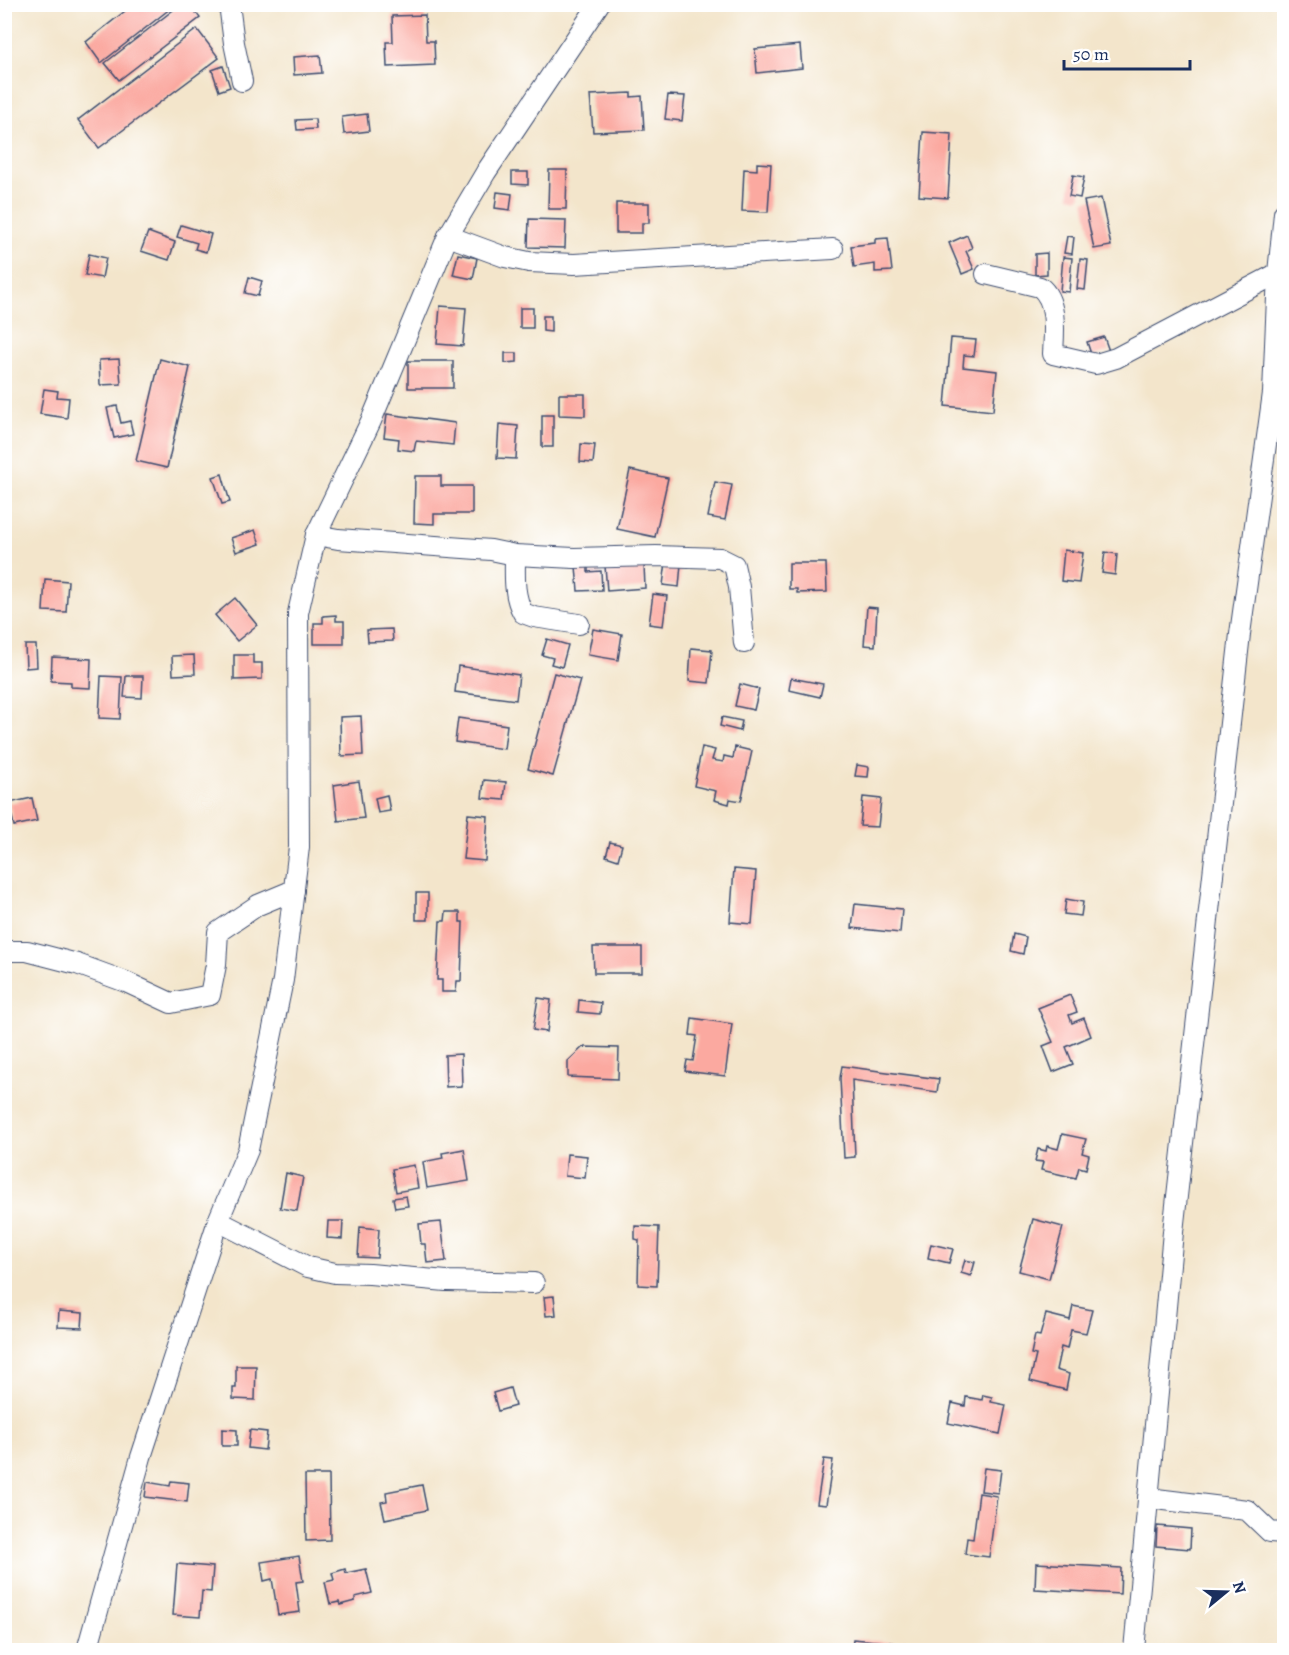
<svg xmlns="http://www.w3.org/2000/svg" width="1289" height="1655" viewBox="0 0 1289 1655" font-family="Alegreya,serif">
<rect width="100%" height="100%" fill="#fff"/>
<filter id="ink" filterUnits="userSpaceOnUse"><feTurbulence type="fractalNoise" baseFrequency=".0167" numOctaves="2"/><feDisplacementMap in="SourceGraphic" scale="12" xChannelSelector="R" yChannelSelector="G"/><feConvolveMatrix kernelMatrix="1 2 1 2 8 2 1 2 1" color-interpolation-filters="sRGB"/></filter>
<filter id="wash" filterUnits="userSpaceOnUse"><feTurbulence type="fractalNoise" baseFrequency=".008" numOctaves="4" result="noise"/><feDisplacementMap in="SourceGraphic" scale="24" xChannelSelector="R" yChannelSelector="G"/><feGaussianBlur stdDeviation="1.35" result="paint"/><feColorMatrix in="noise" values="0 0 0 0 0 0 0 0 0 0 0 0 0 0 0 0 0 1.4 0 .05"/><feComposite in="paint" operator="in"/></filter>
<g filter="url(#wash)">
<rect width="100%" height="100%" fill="#f3e5cb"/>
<g id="blocks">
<g fill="#fba9a0">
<polygon points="134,4 176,4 101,63 86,42"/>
<polygon points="181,4 189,4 200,18 119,80 105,63"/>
<polygon points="425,15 426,41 434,41 435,65 387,67 386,42 393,42 392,16"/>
<polygon points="197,29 219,58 99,148 78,120"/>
<polygon points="800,45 802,68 757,73 755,49"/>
<polygon points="320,55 322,73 294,75 293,57"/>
<polygon points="223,66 230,87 219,91 212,70"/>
<polygon points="631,93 631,97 642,96 644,130 593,132 590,95"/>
<polygon points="668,95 685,96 682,121 665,119"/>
<polygon points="367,114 369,131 344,134 342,117"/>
<polygon points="315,119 316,129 297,130 296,120"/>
<polygon points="923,132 952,134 948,198 919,196"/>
<polygon points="757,163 771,164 768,212 742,211 744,169 757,170"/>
<polygon points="549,170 567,170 566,209 548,209"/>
<polygon points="512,172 528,172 528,185 512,184"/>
<polygon points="1073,175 1084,177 1080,198 1069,196"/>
<polygon points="497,192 512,194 510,210 495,208"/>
<polygon points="1101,198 1111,246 1094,249 1084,201"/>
<polygon points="616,203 649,203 649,223 642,223 642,233 616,233"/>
<polygon points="529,219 566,220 565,248 528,247"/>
<polygon points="181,225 211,234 206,252 195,249 197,243 177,237"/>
<polygon points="148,232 175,242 169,260 141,251"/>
<polygon points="967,235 972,248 966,251 974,269 962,274 949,243"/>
<polygon points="1067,236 1074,237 1072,254 1064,253"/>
<polygon points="888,238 892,271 875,272 875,264 854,267 851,246 875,243 875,239"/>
<polygon points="1047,253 1047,274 1035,275 1035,254"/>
<polygon points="89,254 106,258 102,278 85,275"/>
<polygon points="458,254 477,258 473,279 453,275"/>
<polygon points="1063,257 1072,258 1069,292 1060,291"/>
<polygon points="1080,259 1088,260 1085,290 1077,289"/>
<polygon points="249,277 262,281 258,296 245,293"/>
<polygon points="440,306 466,308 463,346 437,344"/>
<rect x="520" y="308" width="13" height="20"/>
<polygon points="543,316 551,316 551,332 543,331"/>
<polygon points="1104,337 1109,351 1092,357 1087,342"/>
<polygon points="951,338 976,340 974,356 964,355 963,367 997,371 993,411 945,406"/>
<polygon points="505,353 517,353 517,362 505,363"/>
<polygon points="119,359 121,384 100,385 99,360"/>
<polygon points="160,359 190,367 167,468 136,461"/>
<rect x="408" y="361" width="45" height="27"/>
<polygon points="44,389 58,391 57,397 69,398 67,418 40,414"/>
<polygon points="559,394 585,394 585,416 559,415"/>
<polygon points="117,406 121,423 130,421 133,434 114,438 107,408"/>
<polygon points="387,414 455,423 453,445 416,441 414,451 398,449 399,439 384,437"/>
<rect x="542" y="415" width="11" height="32"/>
<polygon points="499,424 518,426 516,459 497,458"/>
<polygon points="581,444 595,445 593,463 580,462"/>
<polygon points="630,470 668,478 655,537 617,529"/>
<polygon points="222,474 230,502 222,504 213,477"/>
<polygon points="415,476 441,476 441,486 472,486 472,514 434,514 434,524 414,523"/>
<polygon points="715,482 732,485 725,520 708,517"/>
<polygon points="255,530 260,544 236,552 231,538"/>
<polygon points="1064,550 1083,553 1079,583 1061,581"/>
<polygon points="1105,552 1117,554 1115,575 1102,573"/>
<polygon points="666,562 681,564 679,587 663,585"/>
<polygon points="789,563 826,563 827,592 797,593 797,589 789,589"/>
<polygon points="644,564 645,588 607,591 605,566"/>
<polygon points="588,565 588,572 601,571 602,590 578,591 576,566"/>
<polygon points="4,576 8,577 6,614 4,614"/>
<polygon points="45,579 68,581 66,612 43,611"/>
<polygon points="653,594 667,596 663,626 649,624"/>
<polygon points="235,598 257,625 237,641 215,615"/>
<polygon points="867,607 877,608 875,646 864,645"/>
<polygon points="336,615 336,621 344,621 344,644 314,644 314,623 323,623 323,616"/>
<polygon points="392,629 393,641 368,642 367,630"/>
<polygon points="593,629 622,634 618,660 588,655"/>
<polygon points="547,639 568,645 562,667 551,664 553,658 542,655"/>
<polygon points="25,645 36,645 37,667 26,668"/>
<polygon points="691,648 712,650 709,683 689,681"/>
<polygon points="194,655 195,674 173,675 172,656"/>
<polygon points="234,655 253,655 253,663 262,663 262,679 234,680"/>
<polygon points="52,657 91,659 90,688 71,687 71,682 51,681"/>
<polygon points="458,666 519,675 516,700 455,692"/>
<polygon points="554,673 580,680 553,776 528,769"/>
<polygon points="101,676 122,677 120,719 99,718"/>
<polygon points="126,676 143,676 142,698 124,697"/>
<polygon points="791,678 823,684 820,697 789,690"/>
<polygon points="740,684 759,689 754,710 735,706"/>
<polygon points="361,716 363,755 341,756 340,717"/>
<polygon points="722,717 742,721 740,731 720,726"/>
<polygon points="458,718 507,725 504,749 455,742"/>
<polygon points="702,747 715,750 712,760 723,762 724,756 733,758 735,747 752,751 741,801 730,799 729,804 714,800 716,791 694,786"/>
<polygon points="857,765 869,767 868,777 855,776"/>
<polygon points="484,780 506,782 504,800 482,798"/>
<polygon points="359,781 364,818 338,821 334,785"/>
<polygon points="387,795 390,811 378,813 375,798"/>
<polygon points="863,797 881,799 878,827 860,826"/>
<polygon points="32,798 37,821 14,826 9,803"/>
<polygon points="468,814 488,816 485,861 463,859"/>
<polygon points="610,842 622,845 618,860 606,856"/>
<polygon points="734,869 756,871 752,924 730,922"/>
<rect x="416" y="893" width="12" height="27"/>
<polygon points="1066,899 1083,902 1081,916 1064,914"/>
<polygon points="855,904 902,909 900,933 852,928"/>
<polygon points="446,912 460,912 460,922 463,922 461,981 457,981 456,992 442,992 442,980 437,980 440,921 445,921"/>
<polygon points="1014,934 1026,937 1023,954 1011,951"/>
<polygon points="593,947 642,947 642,973 594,973"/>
<polygon points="1070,995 1077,1012 1069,1015 1072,1023 1084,1018 1091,1036 1066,1047 1073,1064 1053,1072 1043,1046 1053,1042 1038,1008"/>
<polygon points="538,998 551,1000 547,1032 533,1030"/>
<polygon points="579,1000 601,1003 600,1014 578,1012"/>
<polygon points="692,1018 732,1024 725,1076 685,1071 687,1060 693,1061 697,1036 690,1035"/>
<polygon points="583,1047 619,1048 618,1079 568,1077 568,1061"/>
<polygon points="461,1054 462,1086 446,1087 445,1055"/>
<polygon points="842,1066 939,1079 937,1092 852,1080 855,1157 844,1158 840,1078"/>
<polygon points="1062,1134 1086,1139 1082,1153 1089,1155 1086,1169 1079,1167 1076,1178 1041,1170 1043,1162 1035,1161 1038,1149 1046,1151 1047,1146 1058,1149"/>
<polygon points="464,1149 469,1181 427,1188 423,1162 443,1158 442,1153"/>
<polygon points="567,1154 587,1156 585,1178 565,1176"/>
<polygon points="414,1165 418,1188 396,1192 392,1169"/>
<polygon points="286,1173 303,1177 297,1211 280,1208"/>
<polygon points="406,1196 408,1206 395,1208 393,1198"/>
<polygon points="1033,1219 1063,1227 1049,1279 1019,1271"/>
<polygon points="328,1221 343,1221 342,1239 327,1238"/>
<polygon points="441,1222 446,1261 427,1263 425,1244 421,1244 419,1224"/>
<polygon points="635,1226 659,1227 657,1286 638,1285 639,1240 635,1239"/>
<polygon points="360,1227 379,1229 377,1258 358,1257"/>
<polygon points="931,1244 953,1249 949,1263 928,1258"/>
<polygon points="965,1260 975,1262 971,1276 961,1273"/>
<polygon points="554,1296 556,1315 546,1316 544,1297"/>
<polygon points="1073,1306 1092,1310 1086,1333 1071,1330 1067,1349 1061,1347 1056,1370 1069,1374 1066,1390 1030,1381 1036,1355 1031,1354 1035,1335 1040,1336 1046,1314 1070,1320"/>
<polygon points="59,1311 83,1313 82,1328 58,1327"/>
<polygon points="236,1366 256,1366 255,1400 233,1399 233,1388 236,1388"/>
<polygon points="510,1388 515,1406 498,1411 493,1393"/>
<polygon points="983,1395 992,1397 991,1402 1006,1405 1000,1434 948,1423 952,1403 965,1406 966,1397 982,1400"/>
<polygon points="222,1429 237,1430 237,1446 222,1446"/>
<polygon points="250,1430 267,1432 265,1450 248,1448"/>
<polygon points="824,1459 833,1460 826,1505 817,1504"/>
<polygon points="984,1468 1001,1470 998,1493 981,1491"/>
<polygon points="305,1475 329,1475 330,1540 306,1541"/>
<polygon points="171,1481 189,1483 187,1502 145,1497 147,1482 170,1486"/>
<polygon points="422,1485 427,1510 385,1519 381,1502 387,1501 386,1492"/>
<polygon points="979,1493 997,1496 989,1557 965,1554 967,1538 973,1539"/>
<polygon points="1157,1526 1191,1529 1190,1549 1156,1546"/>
<polygon points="299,1556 303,1581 296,1582 300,1612 278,1615 272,1579 264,1581 261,1562"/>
<polygon points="1036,1563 1121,1568 1120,1594 1035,1589"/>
<polygon points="177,1564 213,1567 211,1592 202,1591 200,1617 173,1615"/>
<polygon points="345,1569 346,1573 366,1569 372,1593 355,1597 355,1601 340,1605 339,1602 330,1604 325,1582 334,1580 332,1573"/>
<polygon points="853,1639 907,1644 906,1650 852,1650"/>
</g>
</g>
</g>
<g filter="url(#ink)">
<use href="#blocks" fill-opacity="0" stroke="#3b4a6e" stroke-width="1.5"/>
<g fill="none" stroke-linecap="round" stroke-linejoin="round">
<defs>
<g id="minor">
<polyline points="229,4 234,43 242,81"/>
<polyline points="448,236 505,257 529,262 574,264 833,249"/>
<path d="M986 274 1040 287C1058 301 1054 333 1053 354L1096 364 1116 358 1278 273"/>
<polyline points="316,535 338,539 491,550 515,555 574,558 656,556 720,558 734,565 739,587 744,643"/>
<path d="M515 555C515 575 513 595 523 613L534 617 579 624"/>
<polyline points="4,951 27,951 77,964 126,982 171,1003 210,995 216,965 218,932 258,905 294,890"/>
<polyline points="218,1221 308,1267 335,1273 370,1274 446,1281 534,1283"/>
<polyline points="1148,1498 1247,1510 1270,1532 1284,1533"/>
<polyline points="87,1650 141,1457 218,1221 248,1150 283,980 299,847 298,613 316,535 371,421 448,236 486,172 599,4"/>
<polyline points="1134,1650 1173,1232 1240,634 1273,393 1278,273 1284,213"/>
</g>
</defs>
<use href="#minor" stroke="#3b4a6e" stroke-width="22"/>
<use href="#minor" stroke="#fff" stroke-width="20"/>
</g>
</g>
<rect width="1289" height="1655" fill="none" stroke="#fff" stroke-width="24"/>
<g transform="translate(1226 1592) rotate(71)" stroke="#ffffff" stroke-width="4.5" paint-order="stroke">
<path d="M0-4.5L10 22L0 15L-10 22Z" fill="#1b2f5e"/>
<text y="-9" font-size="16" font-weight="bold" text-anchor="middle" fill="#1b2f5e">N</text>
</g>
<path d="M1064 60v9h126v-9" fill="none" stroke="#1b2f5e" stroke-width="3"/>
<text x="1073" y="60" font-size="18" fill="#1b2f5e" stroke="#ffffff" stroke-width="4.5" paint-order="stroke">50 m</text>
</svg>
